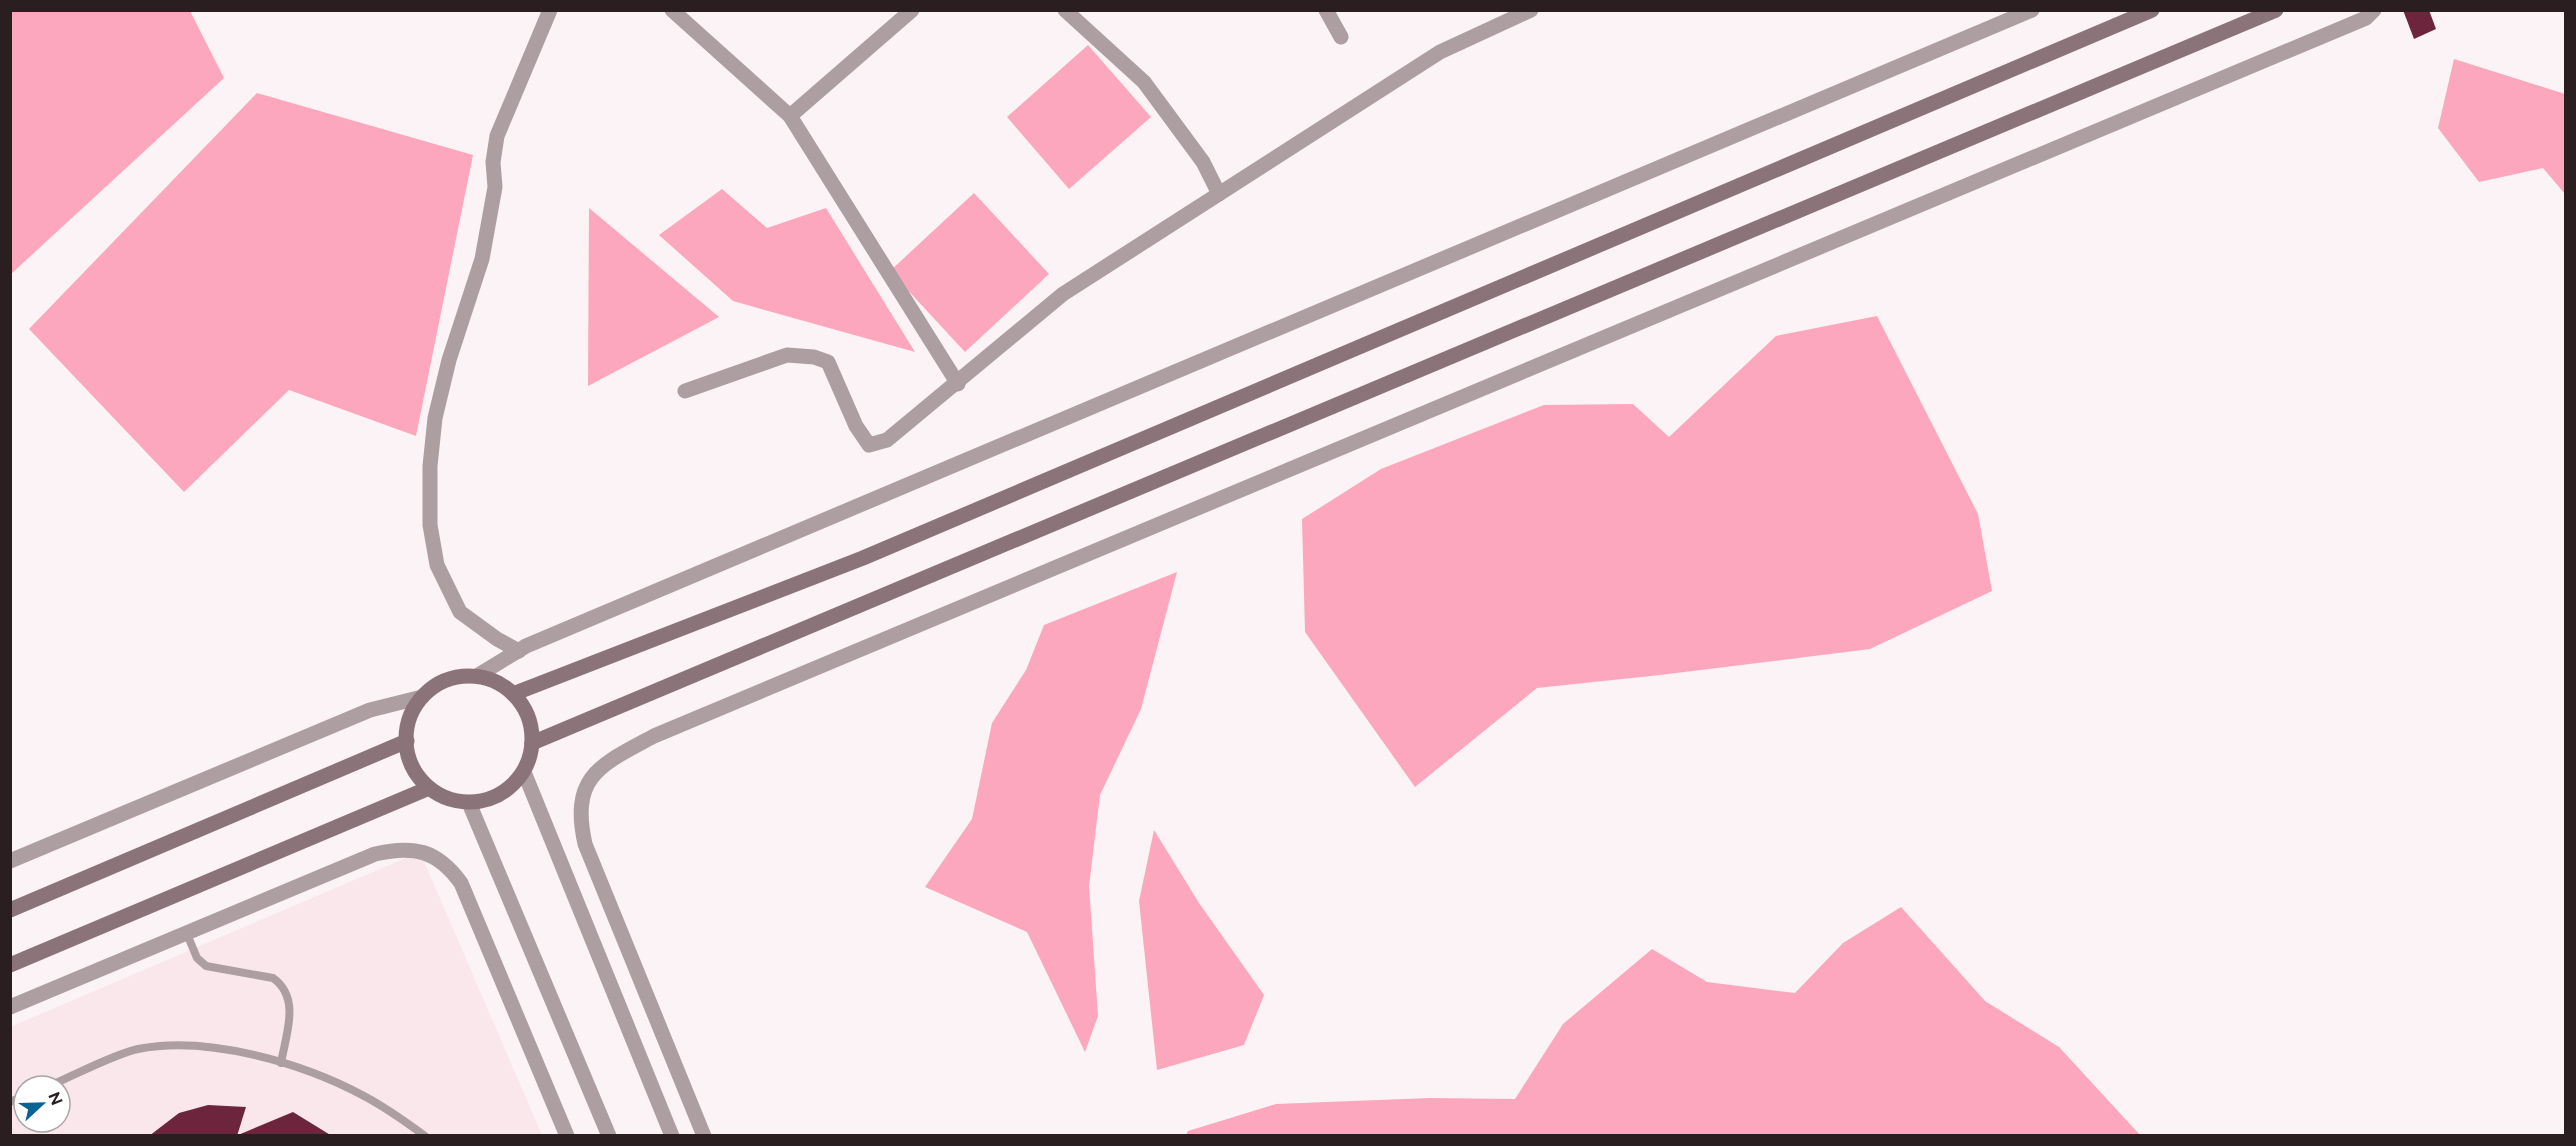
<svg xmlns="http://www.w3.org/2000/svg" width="2576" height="1146" viewBox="0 0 2576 1146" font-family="Raleway,sans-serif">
<rect width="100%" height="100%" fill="#fbf3f5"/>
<path fill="#fae7ec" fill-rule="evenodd" d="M420 852 542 1135H11L10 1027ZM24 1086H60V1122H24Z"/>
<g fill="#fda7be">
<polygon points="11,10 190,11 224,78 11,274"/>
<polygon points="1088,45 1151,117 1069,189 1007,117"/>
<polygon points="2454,59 2565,94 2565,194 2543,168 2479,182 2438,128"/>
<polygon points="257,93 473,155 416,436 289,390 184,492 29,329"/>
<polygon points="722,189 767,228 826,208 915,352 733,301 659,235"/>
<polygon points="974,193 1049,274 965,352 890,271"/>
<polygon points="589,208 719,317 588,386"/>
<polygon points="1877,316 1978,514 1992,591 1870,649 1660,675 1537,688 1415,787 1305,632 1302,519 1381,469 1544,405 1633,404 1669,437 1776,336"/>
<polygon points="1177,572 1141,709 1100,795 1089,886 1098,1016 1085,1052 1027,932 925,887 972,819 992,723 1026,670 1044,625"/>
<polygon points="1154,830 1199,903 1264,995 1244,1045 1157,1070 1139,901"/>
<polygon points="1901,907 1985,1001 2059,1047 2140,1135 1186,1135 1188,1131 1276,1104 1430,1098 1515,1099 1563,1024 1652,949 1707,982 1795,993 1843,943"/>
</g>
<g fill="#6d243d">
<polygon points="2403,10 2429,10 2436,29 2414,39"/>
<polygon points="208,1105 246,1107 237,1136 149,1136 179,1113"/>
<polygon points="293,1112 332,1136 238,1136 238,1135"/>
</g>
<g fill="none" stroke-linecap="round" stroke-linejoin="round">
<g stroke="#ad9ea1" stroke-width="8">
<path d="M187 934 197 958 206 966 273 978C301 998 286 1034 281 1063"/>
<path d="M49 1086C73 1076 114 1054 138 1049 207 1035 303 1063 364 1096 385 1107 406 1122 425 1136"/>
<polyline points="10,1102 24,1096"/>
</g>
<g stroke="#ad9ea1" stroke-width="15">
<polyline points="672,10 790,116 912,10"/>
<polyline points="1065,10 1144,82 1203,162 1219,194"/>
<polyline points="1326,10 1341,37"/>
<polyline points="790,116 958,384"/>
<polyline points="685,391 787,355 814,357 828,362 856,426 869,445 887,440 1063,294 1440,52 1531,10"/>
<polyline points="519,651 497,639 460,612 437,565 430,525 430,466 435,418 449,360 482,259 495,187 493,162 497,136 550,10"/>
<polyline points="477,676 526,646 2032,10"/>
<polyline points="524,772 672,1136"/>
<polyline points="469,803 609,1136"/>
<polyline points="10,861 370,710 422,697"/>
<path d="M10 1007 375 854C414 845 437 850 461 883L567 1136"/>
<path d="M704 1136 585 844C570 776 600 765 654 736L2366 18 2374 10"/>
</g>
<g stroke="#8a7479" stroke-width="15">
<circle cx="469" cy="739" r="63"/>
<polyline points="513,694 863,558 2152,10"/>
<polyline points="532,743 2276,10"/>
<polyline points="10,910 407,741"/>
<polyline points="10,965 429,788"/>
</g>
</g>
<rect width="2576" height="1146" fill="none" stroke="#2b1e21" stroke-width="24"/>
<g transform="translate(42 1104) rotate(68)"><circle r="28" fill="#ffffff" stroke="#aaa5a6" stroke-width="1.5"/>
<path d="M0-4.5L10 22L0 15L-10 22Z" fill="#096494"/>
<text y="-9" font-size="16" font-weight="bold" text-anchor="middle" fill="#2b1e21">N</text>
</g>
</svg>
